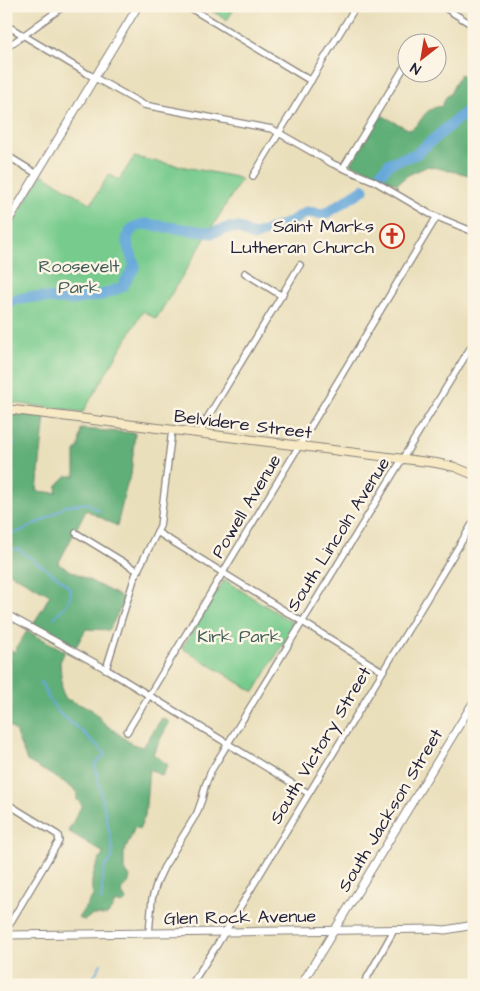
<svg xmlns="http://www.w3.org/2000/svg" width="480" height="991" viewBox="0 0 480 991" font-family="'Architects Daughter',sans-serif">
<rect width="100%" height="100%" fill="#fcf5e5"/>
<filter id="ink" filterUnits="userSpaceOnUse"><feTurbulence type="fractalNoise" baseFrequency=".02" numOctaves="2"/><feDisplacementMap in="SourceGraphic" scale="10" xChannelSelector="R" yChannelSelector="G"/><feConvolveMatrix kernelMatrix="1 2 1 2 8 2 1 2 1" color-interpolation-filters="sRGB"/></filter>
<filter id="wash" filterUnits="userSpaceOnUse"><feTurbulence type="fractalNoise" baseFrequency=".0096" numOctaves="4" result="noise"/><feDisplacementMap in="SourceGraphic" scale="20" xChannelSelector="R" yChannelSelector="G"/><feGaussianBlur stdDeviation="1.12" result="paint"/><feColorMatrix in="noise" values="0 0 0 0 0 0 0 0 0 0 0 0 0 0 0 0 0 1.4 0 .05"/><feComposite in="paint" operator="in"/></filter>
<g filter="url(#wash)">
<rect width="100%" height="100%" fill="#eadfbb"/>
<g fill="#77cb8d" stroke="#4c7664">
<polygon points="204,6 236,6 227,20"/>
<polygon points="134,157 236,177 241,180 156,319 143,311 83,412 6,402 6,234 42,174 91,204 109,174 119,180"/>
<polygon points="224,580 295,624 254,692 182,648"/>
</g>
<g fill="#61af78" stroke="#42685a">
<path d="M460 74 474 84V176L428 166 408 175 397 184 366 169 351 164 381 115 410 130C425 121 421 109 442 106L446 97 450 94Z"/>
<polygon points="6,411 45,416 37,491 56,493 57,485 66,476 75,476 75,452 79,446 81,429 135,433 131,475 127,484 117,526 86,510 58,564 125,599 109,630 86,629 74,650 32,627 50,595 6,571"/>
<path d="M27 631 65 651 60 662 62 691 66 699 91 709 105 724 132 744 143 747 162 718 169 722 153 754 168 765 162 776 149 769 145 816 139 829 135 827 124 853V869L130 877 128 884 121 890 126 901 122 904 115 902 112 909 107 915H93L84 920 78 918 93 896C89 881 95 865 104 853L68 831 82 805 77 800V792L64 782 27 761 15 731 6 723V648L14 652Z"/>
</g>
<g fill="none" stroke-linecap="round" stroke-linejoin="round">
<g stroke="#66a8da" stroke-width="2">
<polyline points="6,523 10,534 21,531 47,518 66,506 87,503 100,511"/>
<path d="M6 551 18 549 63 581 71 590C70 606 63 606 54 618"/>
<polyline points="41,682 49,699 60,714 84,733 106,754 95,764 113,850 112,858 104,868 101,901"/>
<polyline points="89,985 101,964"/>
</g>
<g stroke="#66a8da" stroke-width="11">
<polyline points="380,174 390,163 416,154 474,105"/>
<path d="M6 306 13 300 30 297 72 300 102 295 122 287 135 266C128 247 118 229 145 224L212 233 228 228H239L253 236 289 223 306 212 325 214 364 189"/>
<polyline points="6,441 9,444 6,451"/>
<polyline points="6,472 6,478"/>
</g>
</g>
</g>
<g filter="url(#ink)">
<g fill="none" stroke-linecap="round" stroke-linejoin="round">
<defs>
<g id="minor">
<polyline points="187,6 311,81"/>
<polyline points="442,6 474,26"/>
<polyline points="6,25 88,74 144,105 272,129 333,164 374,181 430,214 474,232"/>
<polyline points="6,48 64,6"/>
<polyline points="6,155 37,174"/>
<polyline points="343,168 408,61"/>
<polyline points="253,176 356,6"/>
<polyline points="245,273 282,296"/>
<polyline points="201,434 203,425 300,265"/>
<polyline points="157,532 382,671"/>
<polyline points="76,533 138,571"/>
<polyline points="6,614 106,669 308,793"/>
<polyline points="106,669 135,576 160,526 172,430"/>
<polyline points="127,732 436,218"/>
<polyline points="6,803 58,835 59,841 6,930"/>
<polyline points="149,933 152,899 157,882 164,867 197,813 202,799 205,786 211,771 474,342"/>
<polyline points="191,985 217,945 474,521"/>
<polyline points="363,985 394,930"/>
</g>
<g id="tertiary">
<polyline points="6,225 138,6"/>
<polyline points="6,935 435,929 445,930 474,925"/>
<polyline points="301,985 474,701"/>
</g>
<polyline id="secondary" points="6,409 436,463 455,467 474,475"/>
</defs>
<use href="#minor" stroke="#86807b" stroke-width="8"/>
<use href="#tertiary" stroke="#86807b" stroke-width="9"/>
<use href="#secondary" stroke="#86807b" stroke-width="10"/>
<use href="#minor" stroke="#fff" stroke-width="5.5"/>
<use href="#tertiary" stroke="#fff" stroke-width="7"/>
<use href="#secondary" stroke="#f7e9c3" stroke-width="8"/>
</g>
</g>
<defs>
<symbol id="church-ring" viewBox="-11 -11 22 22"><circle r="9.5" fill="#fcf5e5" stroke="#c8321e" stroke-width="1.5"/><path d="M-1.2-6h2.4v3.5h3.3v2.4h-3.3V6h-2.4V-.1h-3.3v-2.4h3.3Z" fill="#c8321e"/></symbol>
</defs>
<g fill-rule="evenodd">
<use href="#church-ring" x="378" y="222" width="28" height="28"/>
</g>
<g text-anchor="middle" stroke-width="5" stroke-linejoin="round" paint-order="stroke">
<g font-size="18" fill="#22223b" stroke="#fcf5e5" text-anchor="end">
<text x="374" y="232">Saint Marks<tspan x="374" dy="21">Lutheran Church</tspan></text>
</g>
<g font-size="18" fill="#405d58" stroke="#fcf5e5">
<text x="79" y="272">Roosevelt<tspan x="79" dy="21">Park</tspan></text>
<text x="239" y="642">Kirk Park</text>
</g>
<g font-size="18" fill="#22223b" stroke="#fcf5e5">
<text transform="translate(243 424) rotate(7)" y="6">Belvidere Street</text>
<text transform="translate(246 506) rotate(-59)" y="6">Powell Avenue</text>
<text transform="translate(338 534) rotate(-58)" y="6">South Lincoln Avenue</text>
<text transform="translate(320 745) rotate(-59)" y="6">South Victory Street</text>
<text transform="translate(390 810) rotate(-59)" y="6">South Jackson Street</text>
<text transform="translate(240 917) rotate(-1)" y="6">Glen Rock Avenue</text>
</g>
</g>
<rect width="480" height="991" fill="none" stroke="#fcf5e5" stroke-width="25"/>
<g transform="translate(422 58) rotate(211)"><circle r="24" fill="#fcf5e5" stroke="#a5a1a1"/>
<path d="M0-4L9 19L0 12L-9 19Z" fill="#c8321e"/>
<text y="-8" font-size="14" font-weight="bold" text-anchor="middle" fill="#22223b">N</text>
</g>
</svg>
